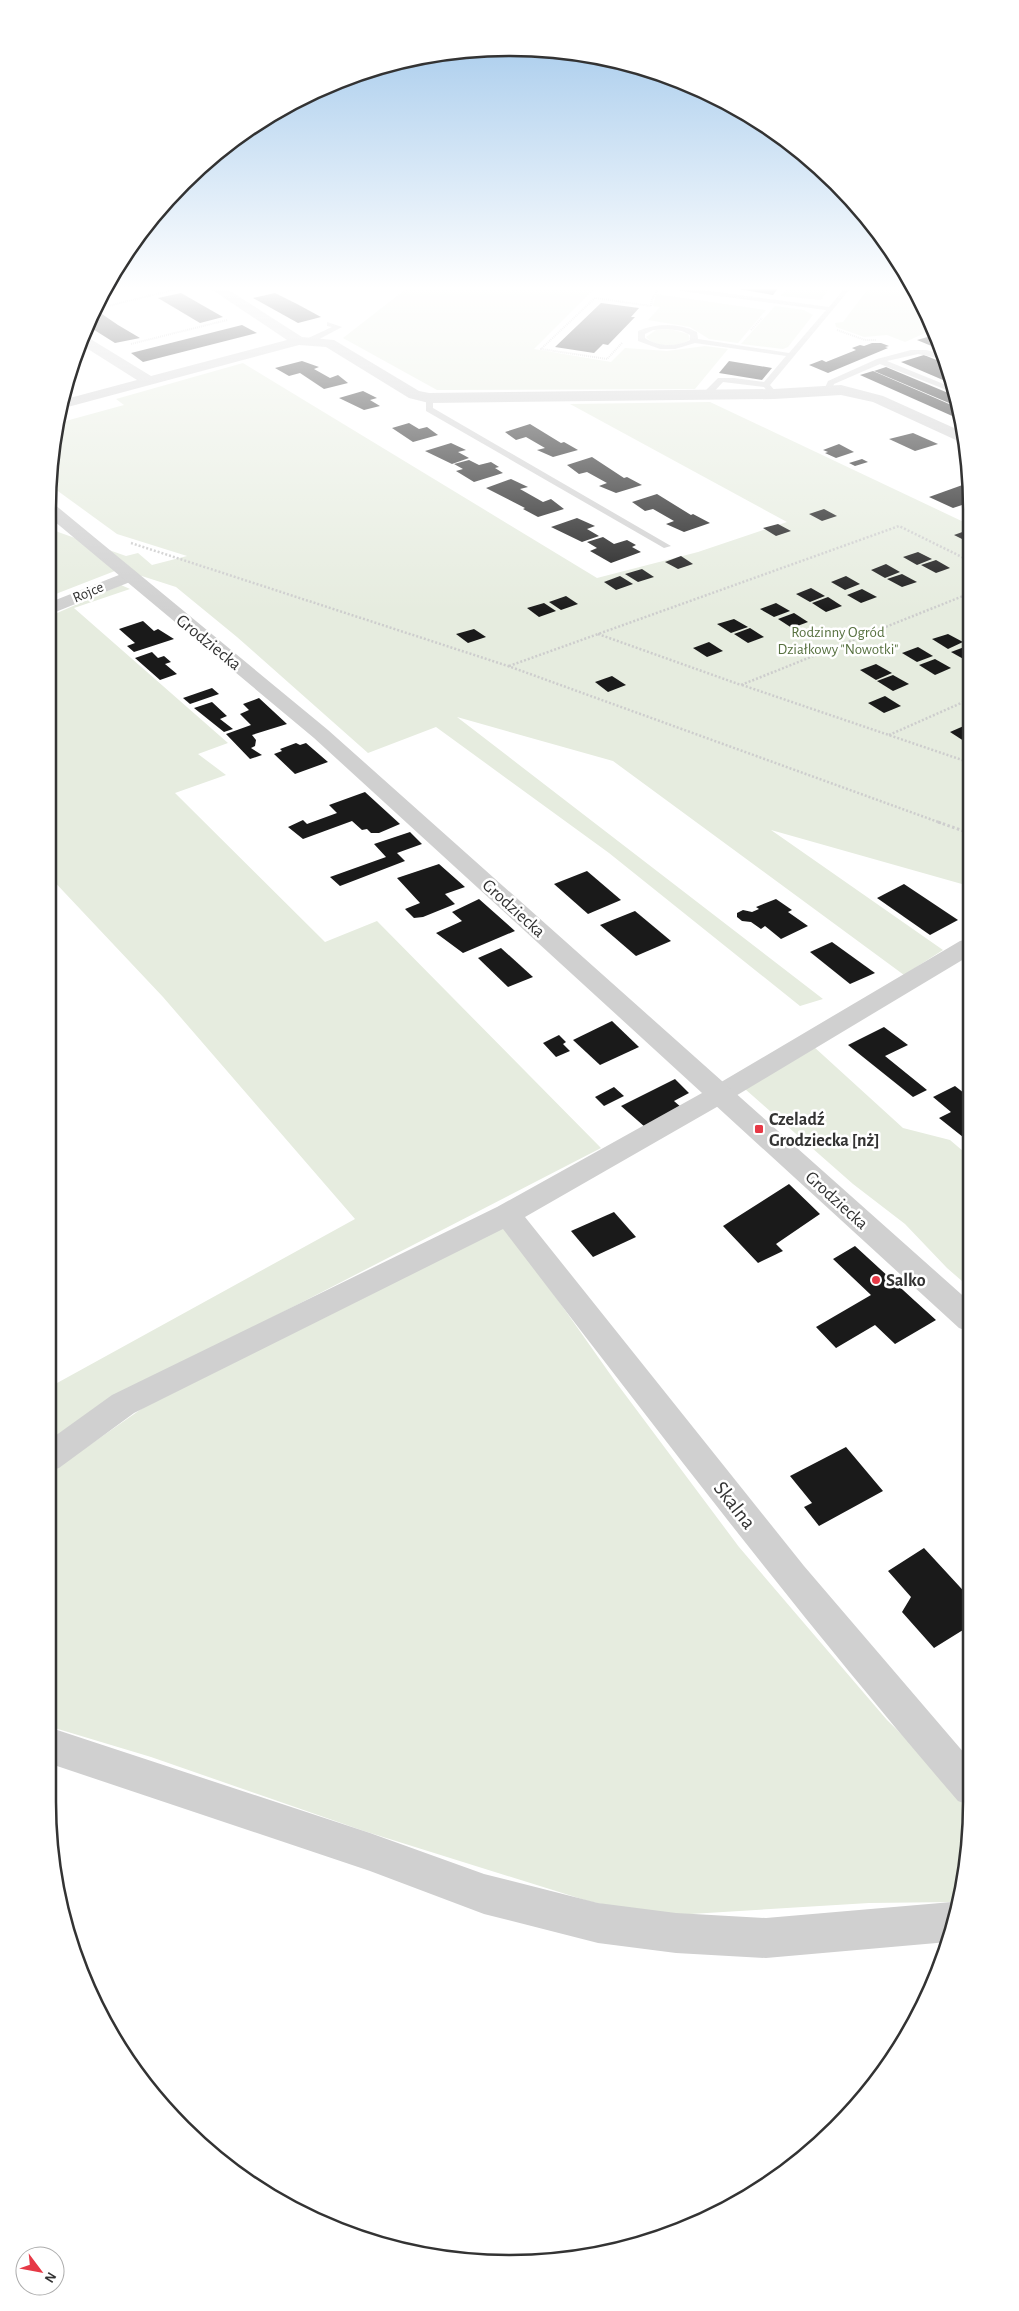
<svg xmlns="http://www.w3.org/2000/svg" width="1019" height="2311" viewBox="0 0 1019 2311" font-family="'Alegreya Sans',sans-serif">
<rect width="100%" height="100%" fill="#fff"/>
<g fill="#e6ecdf">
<polygon points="406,289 594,289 534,349 611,362 625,348 667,351 705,346 728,349 695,389 437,390 343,338"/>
<polygon points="786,289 829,289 821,300 780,296"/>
<path d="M868 289C914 289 910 291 934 329L905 342 887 335 864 337 836 327 835 323 843 322Z"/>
<polygon points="656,294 766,310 738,343 709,339 690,327 648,320 660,307 653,306"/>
<polygon points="775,306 804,310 813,315 788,347 783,349 741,344"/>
<path d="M670 329 688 334 690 339C680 348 655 348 646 337L656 330Z"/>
<polygon points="243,363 597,578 698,552 787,522 570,404 710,402 968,524 969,886 771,830 943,950 904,975 613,761 457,717 823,999 800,1006 609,853 436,727 368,753 237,637 176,587 120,569 48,597 48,524 58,532 126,556 138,553 152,565 187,556 117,534 51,486 62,422 124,405 116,399"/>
<polygon points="121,585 130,589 74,608 228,743 198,754 226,775 175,793 325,942 377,921 601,1148 194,1358 88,1415 48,1445 48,1388 355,1219 163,997 48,875 48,617"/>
<polygon points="813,1046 903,1128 950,1140 970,1157 970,1288 947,1268 905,1224 853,1184 745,1089"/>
<polygon points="505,1225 615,1381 739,1547 887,1720 971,1802 955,1902 869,1903 658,1916 588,1901 364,1831 151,1757 48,1726 48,1474 160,1396"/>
</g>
<g fill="#1a1a1a">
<polygon points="739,289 776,289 777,290 773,295"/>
<polygon points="181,293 223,317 200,323 158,298"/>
<polygon points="275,293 297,304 321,317 298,323 253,298"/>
<polygon points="601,303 639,308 631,317 635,317 608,345 603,344 594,353 555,347"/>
<polygon points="99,312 118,325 140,338 115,343 88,326 94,313"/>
<polygon points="242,325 257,333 143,362 131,353"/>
<polygon points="931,336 938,339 940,345 934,347 917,340"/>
<polygon points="872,343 881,343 889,346 885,347 888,348 828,373 809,365 822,360 826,362 856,350 852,348 860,345 864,346"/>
<polygon points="924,355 944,363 950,383 901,362"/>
<polygon points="302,361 319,367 314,369 330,378 338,375 348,383 324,389 300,373 289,376 275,368"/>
<polygon points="729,361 772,368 762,380 719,373"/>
<polygon points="886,367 953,395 956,406 874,371"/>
<polygon points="873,371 956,407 959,419 860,375"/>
<polygon points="363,391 377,398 370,400 380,406 364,410 339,398"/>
<polygon points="409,423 419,429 427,427 438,435 413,442 392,428"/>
<polygon points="530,424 561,443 564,442 578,450 553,457 537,450 545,448 526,437 516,440 505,432"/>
<polygon points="913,433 938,444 915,451 889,439"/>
<polygon points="451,443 466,450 458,452 469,458 452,464 425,451"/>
<polygon points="839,444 854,452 836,458 825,453 828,452 823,450"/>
<polygon points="592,457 624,478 627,477 642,485 616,493 599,486 607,483 587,472 579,474 567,465"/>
<polygon points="862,459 868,462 855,466 849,463"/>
<polygon points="469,460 479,465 491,462 499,467 495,468 503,473 474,482 456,471 463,469 454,464"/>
<polygon points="511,479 528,487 520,489 543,502 551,499 564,509 538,517 523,509 525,508 486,488"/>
<polygon points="968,483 968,503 953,508 929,497"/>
<polygon points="657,494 691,515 693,514 710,523 684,532 666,524 674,521 653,509 645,511 632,502"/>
<polygon points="824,509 837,516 822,521 809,514"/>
<polygon points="577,518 595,526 587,529 599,536 582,542 551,527"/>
<polygon points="778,524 791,531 776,536 763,528"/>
<polygon points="968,530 968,542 954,535"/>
<polygon points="603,537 614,544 627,540 636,545 632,547 641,552 611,563 590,551 597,548 587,542"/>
<polygon points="918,552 932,559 917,565 903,557"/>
<polygon points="681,556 693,564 678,569 665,562"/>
<polygon points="936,560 950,568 936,573 921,565"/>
<polygon points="886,564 900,572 885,578 871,570"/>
<polygon points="642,569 654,577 638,582 625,574"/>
<polygon points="902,574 917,582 902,587 887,579"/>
<polygon points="620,576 633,584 616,590 604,582"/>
<polygon points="846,576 860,584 845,590 831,582"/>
<polygon points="811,588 825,596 810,602 796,594"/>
<polygon points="862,589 877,597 861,603 847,595"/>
<polygon points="566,596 578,604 561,610 549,602"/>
<polygon points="828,597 842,606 826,612 812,603"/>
<polygon points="544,603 556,611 539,617 527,608"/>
<polygon points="776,603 790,611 774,617 760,609"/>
<polygon points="794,613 808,622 792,628 778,619"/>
<polygon points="734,619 748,627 731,633 717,624"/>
<polygon points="143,621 154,631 158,629 174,639 134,652 127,646 135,643 119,629"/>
<polygon points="750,628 764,637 748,643 734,634"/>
<polygon points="474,629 486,637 468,643 456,634"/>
<polygon points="948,634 963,642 948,649 932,639"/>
<polygon points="709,642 723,651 707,657 693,648"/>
<polygon points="967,646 967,661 951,652"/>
<polygon points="918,647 933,656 917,662 902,653"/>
<polygon points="152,652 158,658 164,656 171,662 165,664 177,674 160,680 135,658"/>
<polygon points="935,659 951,668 935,675 919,665"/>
<polygon points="876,664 892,673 876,680 860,670"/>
<polygon points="893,675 909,684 893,691 877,681"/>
<polygon points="612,676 626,685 608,692 595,682"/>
<polygon points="212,688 219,694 190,704 183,698"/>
<polygon points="885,696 901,706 884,713 868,703"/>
<polygon points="259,698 287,724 252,735 256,740 255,746 251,748 262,755 250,759 226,734 251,725 240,714 249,710 243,704"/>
<polygon points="212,702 227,716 220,719 233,729 224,732 194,708"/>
<polygon points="966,725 968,726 967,743 950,732"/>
<polygon points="296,743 300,745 306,743 328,762 295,774 274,754 282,751 280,749"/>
<polygon points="365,792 400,824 379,833 371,833 367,829 362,830 352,821 303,839 288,827 303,820 307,824 337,813 329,805"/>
<polygon points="410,832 422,844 397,853 405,861 340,886 330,877 386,857 374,844"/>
<polygon points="439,864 465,887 445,894 455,904 423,917 414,918 405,909 420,903 397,878"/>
<polygon points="587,871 621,900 588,914 554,884"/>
<polygon points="904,884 958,920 930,935 877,898"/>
<polygon points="479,899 515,931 463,953 436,933 462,921 452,912"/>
<polygon points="776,899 792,910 788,912 808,926 781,939 765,926 761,929 751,922 742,921 737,917 737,913 743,910 752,912 759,909 756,907"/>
<polygon points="635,911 671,941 636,956 600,925"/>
<polygon points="832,942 875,973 850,984 810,952"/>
<polygon points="501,948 533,977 508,987 478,958"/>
<polygon points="612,1021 639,1047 600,1065 573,1040"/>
<polygon points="884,1027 908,1045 885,1056 927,1090 913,1097 848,1045"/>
<polygon points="559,1035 566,1042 563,1044 570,1051 556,1057 543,1043"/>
<polygon points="675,1079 689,1093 674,1101 682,1108 645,1127 621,1106"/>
<polygon points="955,1086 969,1097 970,1140 968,1141 939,1118 951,1112 933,1097"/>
<polygon points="614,1087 624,1096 604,1106 595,1097"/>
<polygon points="789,1184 820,1214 776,1244 783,1251 758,1263 723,1226"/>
<polygon points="614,1212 636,1237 593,1257 571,1231"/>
<polygon points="855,1246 915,1301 936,1320 895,1344 875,1325 836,1348 816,1327 871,1295 833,1259"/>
<polygon points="846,1447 883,1491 819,1526 804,1507 812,1503 790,1476"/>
<polygon points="924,1548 971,1599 971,1625 934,1648 902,1612 911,1597 888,1571"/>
</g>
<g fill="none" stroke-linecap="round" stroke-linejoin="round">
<g stroke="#cdcdcd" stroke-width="2" stroke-dasharray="1 1" stroke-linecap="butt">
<polyline points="651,306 652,299 658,289"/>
<polyline points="96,309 177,289"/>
<polyline points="751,330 762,318"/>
<polyline points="837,330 865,340 876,340"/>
<polyline points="622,343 607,359 541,349 595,298 651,306"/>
<polyline points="131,344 227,320"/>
</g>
<g stroke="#cdcdcd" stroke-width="2.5" stroke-dasharray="2 2" stroke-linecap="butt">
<polyline points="131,543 508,666 941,823"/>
<polyline points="598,634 741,685 968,594"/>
<polyline points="509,666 899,526 968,560"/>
<polyline points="742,685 968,762"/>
<polyline points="889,735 968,700"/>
</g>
<polyline stroke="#cdcdcd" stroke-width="3" stroke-dasharray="2.5 2.5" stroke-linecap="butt" points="938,822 969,833"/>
<g fill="#d0d0d0" fill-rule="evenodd">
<path d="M677 289H695L829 307 844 289H850L770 385 778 394 777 396H771L764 387 723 382 709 397 705 395V391L718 378H734L764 382 786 356 695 343 675 349H660L638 341V331C658 323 678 323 697 332L698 339 789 353 826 310 680 291ZM668 329 682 331 690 335V340C676 347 658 347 645 338V334L653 330Z"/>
<polygon points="327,322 342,327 310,344 304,344 304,340 332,327 327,326"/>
<polygon points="911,350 926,350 942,354 943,359 918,354 887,361 951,387 952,392 880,364 834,384 831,392 824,390 828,381 877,359"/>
<polygon points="426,396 433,398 433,408 671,546 664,548 426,411"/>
</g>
<g fill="#d0d0d0" fill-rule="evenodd">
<polygon points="211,289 227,289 302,337 334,340 419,391 429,393 774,389 841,385 883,396 963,432 966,442 958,441 873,402 841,395 774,399 429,403 409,398 326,347 299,345 64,408 66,399 137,380 80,344 84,335 151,376 287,340"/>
<polygon points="129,571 135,572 138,576 135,580 48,615 48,603"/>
<path d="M969 939V956L729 1100 525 1217 804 1566 971 1761V1806L958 1801C798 1616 651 1422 503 1229L134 1413 59 1468 48 1471V1441L112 1395 497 1207 711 1088 960 941Z"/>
<polygon points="48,1727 370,1833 484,1874 598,1903 676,1913 766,1918 952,1902 955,1903 948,1942 766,1958 676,1953 598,1943 484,1914 370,1871 48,1763"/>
</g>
<polygon fill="#d0d0d0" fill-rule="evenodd" points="49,503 54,504 328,730 970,1302 970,1332 959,1328 314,738 48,516"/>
</g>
<linearGradient id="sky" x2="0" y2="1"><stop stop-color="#9ec6ea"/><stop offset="0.47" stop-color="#fff"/><stop offset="1" stop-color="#fff" stop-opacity="0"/></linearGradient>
<rect width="1019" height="612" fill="url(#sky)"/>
<g fill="#e63946" stroke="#fff" stroke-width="2">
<rect x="754" y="1124" width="10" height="10" rx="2.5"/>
<circle cx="876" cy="1280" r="5"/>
</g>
<g text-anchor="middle" stroke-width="5" stroke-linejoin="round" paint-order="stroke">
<g font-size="15" fill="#333" stroke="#fff">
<text transform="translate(88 592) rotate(-23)" y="5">Rojce</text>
</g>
<g font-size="15" fill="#56703f" stroke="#fff">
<text x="838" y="637">Rodzinny Ogród<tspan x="838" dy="17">Działkowy "Nowotki"</tspan></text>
</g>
<g font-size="18" fill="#333" stroke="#fff">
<text transform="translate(209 642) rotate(39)" y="6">Grodziecka</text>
<text transform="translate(514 908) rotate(42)" y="6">Grodziecka</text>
<text transform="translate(837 1200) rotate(42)" y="6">Grodziecka</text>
</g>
<g font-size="18" font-weight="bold" fill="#333" stroke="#fff" text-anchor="start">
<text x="769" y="1125">Czeladź<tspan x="769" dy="21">Grodziecka [nż]</tspan></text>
<text x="886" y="1286">Salko</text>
</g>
<g font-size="21" fill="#333" stroke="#fff">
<text transform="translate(735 1505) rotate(52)" y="7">Skalna</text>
</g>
</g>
<path d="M0 0H1019V2311H0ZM509 56H510A453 453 0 0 1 963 509V1802A453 453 0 0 1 510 2255H509A453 453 0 0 1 56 1802V509A453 453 0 0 1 509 56Z" fill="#fff" fill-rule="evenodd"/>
<path fill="none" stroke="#333" stroke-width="2.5" d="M509 56H510A453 453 0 0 1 963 509V1802A453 453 0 0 1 510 2255H509A453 453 0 0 1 56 1802V509A453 453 0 0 1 509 56Z"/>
<g transform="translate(40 2271) rotate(122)"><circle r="24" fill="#ffffff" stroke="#adadad"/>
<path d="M0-4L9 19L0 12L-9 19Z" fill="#e63946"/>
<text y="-8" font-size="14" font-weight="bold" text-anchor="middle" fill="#333333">N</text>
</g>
</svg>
